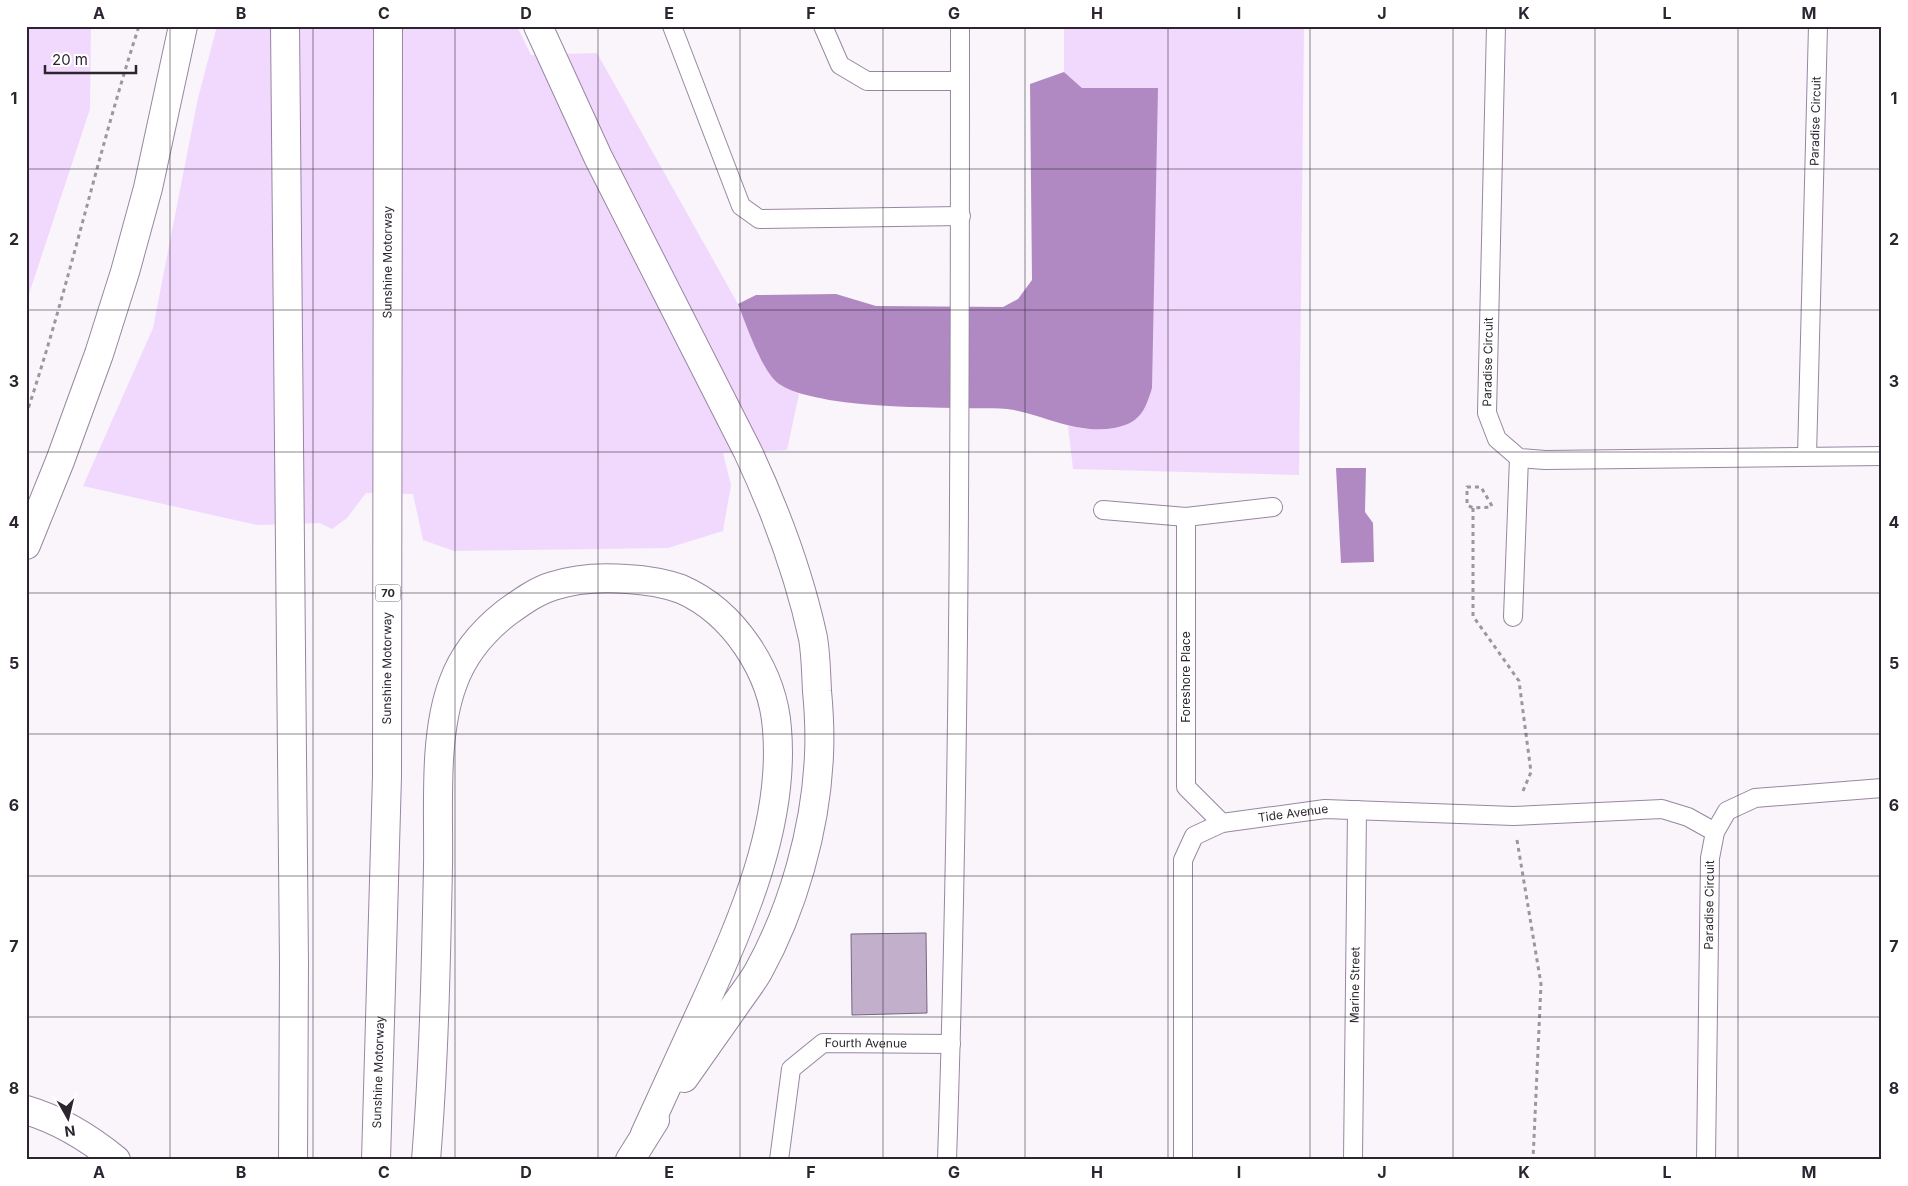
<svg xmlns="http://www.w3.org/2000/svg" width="1908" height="1186" viewBox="0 0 1908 1186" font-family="Inter,sans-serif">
<rect width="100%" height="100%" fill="#f9f5fb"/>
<g fill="#f1d9fd">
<polygon points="26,26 91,26 90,109 26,303"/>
<polygon points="217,26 517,26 531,55 597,53 738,304 758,355 777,383 799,394 787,450 723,453 731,485 723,531 668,548 454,551 423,540 413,494 366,493 347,518 332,529 320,523 257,525 83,486 153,328 198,98"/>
<polygon points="1064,26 1304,26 1299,475 1073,469 1068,426 1088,429 1157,88 1082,88 1064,72"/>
</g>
<g fill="#b089c3">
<path d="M1064 72 1082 88H1158L1152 388C1145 411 1140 423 1114 428 1078 434 1048 417 1014 410 996 407 976 409 957 408 914 407 872 407 829 400 811 396 795 394 779 384 762 372 746 324 738 304L756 295 836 294 876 306 1003 307 1018 299 1032 280 1030 84Z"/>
<polygon points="1336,468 1366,468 1365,512 1373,523 1374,562 1341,563"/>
</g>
<polygon fill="#c2afcc" stroke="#76657f" points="926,933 927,1013 852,1015 851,934"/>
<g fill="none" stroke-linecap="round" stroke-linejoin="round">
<defs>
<g id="service">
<polyline points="672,26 741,206 759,219 961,216"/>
<polyline points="823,26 840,65 867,81 960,81"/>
<polyline points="1496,26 1487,413 1497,439 1519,458 1545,460 1882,456"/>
<path id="s1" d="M1807 456 1818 26"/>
<polyline points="1103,510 1186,517 1273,507"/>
<polyline points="1186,517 1186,787 1222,823"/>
<polyline points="1513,617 1519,458"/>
<path id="s2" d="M779 1160 791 1069 823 1043 951 1044"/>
<path d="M947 1160C960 782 960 404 960 26"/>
<path id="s3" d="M1183 1160V860L1194 836 1222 823 1325 809 1513 816 1662 809 1688 817 1715 832"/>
<path id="s4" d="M1353 1160 1357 810"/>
<path id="s5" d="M1706 1160 1710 858 1715 832 1727 811 1755 798 1882 788"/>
</g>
<g id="motorway">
<polyline points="285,26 294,964 293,1160"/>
<path d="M538 26 598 157 748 452C776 512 799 573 813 638 816 655 816 673 817 691 819 712 820 734 819 755 816 828 793 909 758 972 751 984 742 995 734 1007 718 1030 701 1054 684 1078"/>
<polyline points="26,545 60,461 99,354 125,272 148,188 183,26"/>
<path d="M26 1110C60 1120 89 1138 116 1160"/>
<path id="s6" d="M376 1160 387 776 388 26"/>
<path d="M426 1160C434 1062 436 964 438 866 439 809 433 736 453 683 463 655 483 631 506 613 520 603 536 591 553 586 577 578 602 577 627 579 645 580 664 583 681 589 734 612 773 672 777 729 785 824 743 919 705 1003 685 1047 665 1091 645 1134"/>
<polyline points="630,1160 655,1120"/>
</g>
</defs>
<use href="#service" stroke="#9886a1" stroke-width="20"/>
<use href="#motorway" stroke="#9886a1" stroke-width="30"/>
<g stroke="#9c979f" stroke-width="3" stroke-dasharray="4 4" stroke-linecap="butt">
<path d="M26 415C69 287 97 155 139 26"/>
<polyline points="1492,506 1481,487 1467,487 1467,505 1473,508 1492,507"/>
<polyline points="1473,508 1473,616 1519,681 1531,772 1523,791"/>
<polyline points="1517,840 1541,984 1533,1160"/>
</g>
<use href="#service" stroke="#fff" stroke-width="18"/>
<use href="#motorway" stroke="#fff" stroke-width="28"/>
</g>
<path fill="none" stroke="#2c2530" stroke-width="1" stroke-opacity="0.55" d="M170 26V1160M313 26V1160M455 26V1160M598 26V1160M740 26V1160M883 26V1160M1025 26V1160M1168 26V1160M1310 26V1160M1453 26V1160M1595 26V1160M1738 26V1160M26 169H1882M26 310H1882M26 452H1882M26 593H1882M26 734H1882M26 876H1882M26 1017H1882"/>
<g text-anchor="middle" stroke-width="4.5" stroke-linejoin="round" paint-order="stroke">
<rect fill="#fff" stroke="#6b666e" stroke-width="1" x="375.5" y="584.5" width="25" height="17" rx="4"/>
<g font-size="11" font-weight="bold" fill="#2c2530">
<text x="388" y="597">70</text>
</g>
<g font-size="12" fill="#2c2530" stroke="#fff">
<text dy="4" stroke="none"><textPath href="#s1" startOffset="335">Paradise Circuit</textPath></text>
<text dy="4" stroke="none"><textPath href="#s6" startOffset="898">Sunshine Motorway</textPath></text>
<text transform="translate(1488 362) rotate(-89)" y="4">Paradise Circuit</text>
<text dy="4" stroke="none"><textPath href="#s6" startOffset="492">Sunshine Motorway</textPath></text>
<text transform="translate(1186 677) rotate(-90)" y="4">Foreshore Place</text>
<text dy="4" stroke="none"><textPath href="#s3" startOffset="429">Tide Avenue</textPath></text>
<text dy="4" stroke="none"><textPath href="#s5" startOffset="255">Paradise Circuit</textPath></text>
<text dy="4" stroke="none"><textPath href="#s4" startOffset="175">Marine Street</textPath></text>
<text dy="4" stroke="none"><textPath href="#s2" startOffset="176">Fourth Avenue</textPath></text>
<text dy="4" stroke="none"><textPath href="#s6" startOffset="88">Sunshine Motorway</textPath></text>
</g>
</g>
<rect width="1908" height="1186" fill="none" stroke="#ffffff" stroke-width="55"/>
<g transform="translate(68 1118) rotate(172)" stroke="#ffffff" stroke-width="4" paint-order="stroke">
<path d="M0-4L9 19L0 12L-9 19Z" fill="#2c2530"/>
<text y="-8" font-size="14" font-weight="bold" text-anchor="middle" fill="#2c2530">N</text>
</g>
<path d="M45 65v8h91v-8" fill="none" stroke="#2c2530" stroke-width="2.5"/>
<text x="52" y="65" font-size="15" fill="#2c2530" stroke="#ffffff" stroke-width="4" paint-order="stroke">20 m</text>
<rect x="28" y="28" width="1852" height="1130" fill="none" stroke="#2c2530" stroke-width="2"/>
<g font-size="16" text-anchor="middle" font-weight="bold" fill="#2c2530">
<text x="99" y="19">A</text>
<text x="241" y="19">B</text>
<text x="384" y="19">C</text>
<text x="526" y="19">D</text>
<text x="669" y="19">E</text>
<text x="811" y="19">F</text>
<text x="954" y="19">G</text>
<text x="1097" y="19">H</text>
<text x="1239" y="19">I</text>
<text x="1382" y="19">J</text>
<text x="1524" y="19">K</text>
<text x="1667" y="19">L</text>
<text x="1809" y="19">M</text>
<text x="14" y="104">1</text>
<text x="1894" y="104">1</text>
<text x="14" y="245">2</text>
<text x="1894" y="245">2</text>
<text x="14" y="387">3</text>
<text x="1894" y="387">3</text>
<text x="14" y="528">4</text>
<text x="1894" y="528">4</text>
<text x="14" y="669">5</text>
<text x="1894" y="669">5</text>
<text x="14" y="811">6</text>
<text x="1894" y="811">6</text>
<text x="14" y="952">7</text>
<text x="1894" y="952">7</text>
<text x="14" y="1094">8</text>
<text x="1894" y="1094">8</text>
<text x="99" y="1178">A</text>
<text x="241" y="1178">B</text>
<text x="384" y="1178">C</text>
<text x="526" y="1178">D</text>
<text x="669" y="1178">E</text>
<text x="811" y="1178">F</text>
<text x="954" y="1178">G</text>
<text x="1097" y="1178">H</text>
<text x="1239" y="1178">I</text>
<text x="1382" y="1178">J</text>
<text x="1524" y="1178">K</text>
<text x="1667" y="1178">L</text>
<text x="1809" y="1178">M</text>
</g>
</svg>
